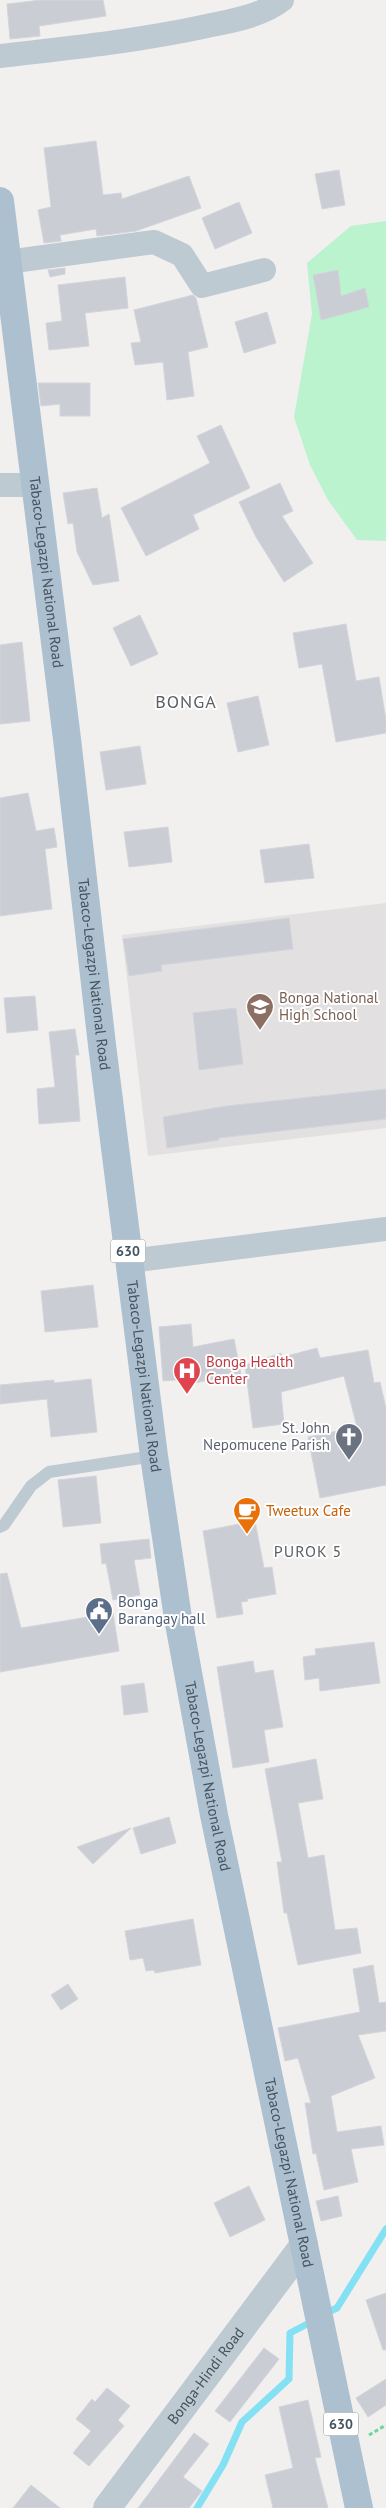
<svg xmlns="http://www.w3.org/2000/svg" width="386" height="2508" viewBox="0 0 386 2508" font-family="'PT Sans',sans-serif">
<rect width="100%" height="100%" fill="#f2efef"/>
<polygon fill="#e3e0e1" points="386,903 386,1128 148,1156 122,935"/>
<polygon fill="#baf3cd" points="386,221 386,541 357,540 328,500 310,465 294,417 312,314 307,263 351,226"/>
<g fill="none" stroke-linecap="round" stroke-linejoin="round">
<g stroke="#83e1f3" stroke-width="7">
<polyline points="324,2314 337,2308 386,2229"/>
<polyline points="197,2508 223,2465 242,2422 289,2379 290,2333 313,2321"/>
</g>
</g>
<g fill="#caced4" stroke="#d2d5db">
<polygon points="41,0 103,0 106,16 39,26 40,36 10,39 7,4"/>
<polygon points="96,141 103,195 121,193 122,199 189,176 201,208 136,231 97,236 96,229 60,235 61,241 44,243 38,210 51,207 44,148"/>
<polygon points="339,170 345,205 322,209 315,174"/>
<polygon points="239,202 252,233 215,249 202,218"/>
<polygon points="65,268 65,274 50,277 48,270"/>
<polygon points="338,270 341,296 365,288 369,307 321,320 313,275"/>
<polygon points="125,277 128,308 85,313 89,346 49,350 46,323 62,321 58,285"/>
<polygon points="193,295 196,298 208,347 188,352 194,396 167,400 163,362 135,365 131,343 141,342 134,310"/>
<polygon points="267,312 276,343 244,353 235,322"/>
<polygon points="38,383 90,383 90,416 60,416 60,404 41,406"/>
<polygon points="221,425 250,488 193,515 199,529 146,556 121,508 210,463 197,436"/>
<polygon points="280,483 293,511 282,516 313,563 284,582 256,537 239,502"/>
<polygon points="97,488 102,518 109,514 119,581 93,585 77,552 73,523 68,524 63,493"/>
<polygon points="140,615 158,654 131,666 113,628"/>
<polygon points="346,624 356,681 379,677 386,720 386,733 336,742 322,664 299,668 293,633"/>
<polygon points="22,642 30,721 0,724 0,645"/>
<polygon points="258,696 269,745 238,752 227,703"/>
<polygon points="140,746 146,784 106,790 100,752"/>
<polygon points="28,793 36,831 54,828 57,847 45,849 52,909 0,916 0,798"/>
<polygon points="168,827 172,862 129,867 124,832"/>
<polygon points="309,844 314,878 265,883 260,850"/>
<polygon points="289,918 293,949 161,965 162,971 129,976 123,939"/>
<polygon points="35,996 38,1030 7,1033 4,998"/>
<polygon points="236,1008 243,1064 199,1070 193,1013"/>
<polygon points="75,1029 79,1055 75,1055 80,1121 39,1124 37,1089 55,1087 49,1032"/>
<polygon points="386,1089 386,1119 219,1138 219,1140 167,1148 163,1117 226,1106"/>
<polygon points="93,1285 98,1327 45,1332 41,1291"/>
<polygon points="191,1324 193,1347 234,1339 241,1374 189,1384 188,1379 163,1381 159,1327"/>
<polygon points="317,1348 320,1358 368,1350 374,1383 380,1382 386,1408 386,1485 320,1498 308,1437 357,1427 344,1376 281,1392 284,1424 253,1428 245,1365 281,1353 283,1357"/>
<polygon points="91,1379 97,1432 51,1437 47,1399 0,1404 0,1385 54,1380 54,1383"/>
<polygon points="96,1476 101,1523 63,1527 58,1480"/>
<polygon points="255,1521 264,1568 272,1567 276,1594 247,1599 248,1601 241,1602 243,1614 217,1618 203,1531"/>
<polygon points="149,1539 151,1558 134,1560 140,1595 113,1600 106,1563 102,1564 100,1544"/>
<polygon points="7,1573 21,1628 113,1613 119,1651 0,1672 0,1574"/>
<polygon points="374,1642 380,1683 320,1691 319,1678 305,1680 303,1657 316,1655 315,1649"/>
<polygon points="253,1661 255,1673 273,1670 283,1727 264,1730 269,1762 233,1768 217,1667"/>
<polygon points="144,1683 148,1712 124,1715 121,1686"/>
<polygon points="316,1759 323,1799 298,1803 308,1858 324,1855 335,1930 357,1928 361,1953 298,1965 287,1913 284,1913 277,1862 282,1862 265,1769"/>
<polygon points="169,1817 176,1843 141,1854 133,1828"/>
<polygon points="131,1828 93,1864 77,1847"/>
<polygon points="193,1919 201,1965 155,1973 154,1970 146,1971 143,1958 130,1960 125,1931"/>
<polygon points="373,1965 379,2003 386,2002 386,2031 358,2035 375,2078 331,2096 337,2132 381,2126 384,2145 351,2149 358,2182 324,2190 316,2153 313,2154 305,2103 311,2103 298,2058 285,2061 278,2028 360,2012 353,1969"/>
<polygon points="68,1984 78,1999 61,2010 51,1995"/>
<polygon points="249,2186 265,2220 230,2237 214,2203"/>
<polygon points="338,2196 342,2216 321,2221 316,2201"/>
<polygon points="386,2293 386,2350 383,2350 366,2300"/>
<polygon points="264,2348 279,2359 230,2422 215,2411"/>
<polygon points="386,2379 386,2405 368,2417 356,2398"/>
<polygon points="107,2388 130,2406 118,2420 124,2426 89,2466 73,2453 91,2431 76,2419 92,2399 95,2402"/>
<polygon points="308,2400 321,2457 315,2458 328,2508 273,2508 265,2475 293,2468 279,2407"/>
<polygon points="194,2433 209,2444 183,2477 202,2491 189,2508 138,2508"/>
<polygon points="31,2485 60,2508 13,2508"/>
</g>
<g fill="none" stroke-linecap="round" stroke-linejoin="round">
<polyline stroke="#6fd49e" stroke-width="3" stroke-dasharray="4 2.5" stroke-linecap="butt" points="369,2435 386,2425"/>
<polyline stroke="#becad2" stroke-width="12" points="0,1527 4,1525 31,1486 49,1472 154,1456"/>
<g stroke="#becad2" stroke-width="24">
<path d="M0 56C70 48 138 41 207 26 231 21 262 16 282 0"/>
<polyline points="7,262 154,242 182,255 202,286 264,270"/>
<polyline points="0,485 34,485"/>
<polyline points="130,1261 386,1229"/>
</g>
<path stroke="#becad2" stroke-width="28" id="s1" d="M107 2508 304 2245"/>
<path stroke="#acc0d0" stroke-width="28" id="s2" d="M0 201 67 739 102 1045 154 1456 178 1618 214 1815 359 2508"/>
</g>
<defs>
<symbol id="school-pin" viewBox="-11 -11 22 30"><path d="M0 17L-7.5 6A9.5 9.5 0 1 1 7.5 6Z" fill="#8d6e63" stroke="#fff"/><path d="M0-5L7-2L0 1L-7-2ZM-4 1L0 2.5L4 1V4Q0 6-4 4Z" fill="#fff"/></symbol>
<symbol id="hospital-pin" viewBox="-11 -11 22 30"><path d="M0 17L-7.5 6A9.5 9.5 0 1 1 7.5 6Z" fill="#e0444e" stroke="#fff"/><path d="M-5-5h3v3.5h4V-5h3V5h-3V1.5h-4V5h-3Z" fill="#fff"/></symbol>
<symbol id="church-pin" viewBox="-11 -11 22 30"><path d="M0 17L-7.5 6A9.5 9.5 0 1 1 7.5 6Z" fill="#6b7280" stroke="#fff"/><path d="M-1.2-6h2.4v3.5h3.3v2.4h-3.3V6h-2.4V-.1h-3.3v-2.4h3.3Z" fill="#fff"/></symbol>
<symbol id="cafe-pin" viewBox="-11 -11 22 30"><path d="M0 17L-7.5 6A9.5 9.5 0 1 1 7.5 6Z" fill="#e8710a" stroke="#fff"/><path d="M-5.5-4.5H6V0H3Q3 3.5 0 3.5H-2.5Q-5.5 3.5-5.5 0ZM3-3.2v2h1.7v-2ZM-6 4.5H4V6H-6Z" fill="#fff"/></symbol>
<symbol id="civic-pin" viewBox="-11 -11 22 30"><path d="M0 17L-7.5 6A9.5 9.5 0 1 1 7.5 6Z" fill="#5c6f8a" stroke="#fff"/><path d="M-.6-6.5H3V-4.5H.6V-3L4-1V1h2V6H-6V1h2V-1L-.6-3ZM-1.2 2.5V6h2.4V2.5Z" fill="#fff"/></symbol>
</defs>
<g fill-rule="evenodd">
<use href="#school-pin" x="244" y="991" width="32" height="43"/>
<use href="#hospital-pin" x="171" y="1355" width="32" height="43"/>
<use href="#church-pin" x="333" y="1421" width="32" height="43"/>
<use href="#cafe-pin" x="231" y="1495" width="32" height="43"/>
<use href="#civic-pin" x="83" y="1595" width="32" height="43"/>
</g>
<g text-anchor="middle" stroke-width="4" stroke-linejoin="round" paint-order="stroke">
<g fill="#fff" stroke="#7d878e" stroke-width="1">
<rect x="110.5" y="1239.5" width="35" height="23" rx="4"/>
<rect x="323.5" y="2412.5" width="35" height="23" rx="4"/>
</g>
<g font-size="14" font-weight="bold" fill="#45535e">
<text x="128" y="1256">630</text>
<text x="341" y="2429">630</text>
</g>
<g font-size="15" fill="#45535e" stroke="#fff">
<text dy="5" stroke="none"><textPath href="#s2" startOffset="374">Tabaco-Legazpi National Road</textPath></text>
<text dy="5" stroke="none"><textPath href="#s2" startOffset="779">Tabaco-Legazpi National Road</textPath></text>
<text dy="5" stroke="none"><textPath href="#s2" startOffset="1184">Tabaco-Legazpi National Road</textPath></text>
<text dy="5" stroke="none"><textPath href="#s2" startOffset="1589">Tabaco-Legazpi National Road</textPath></text>
<text dy="5" stroke="none"><textPath href="#s2" startOffset="1994">Tabaco-Legazpi National Road</textPath></text>
<text dy="5" stroke="none"><textPath href="#s1" startOffset="165">Bonga-Hindi Road</textPath></text>
</g>
<g font-size="15" fill="#785e54" stroke="#fff" text-anchor="start">
<text x="279" y="1003">Bonga National<tspan x="279" dy="17">High School</tspan></text>
</g>
<g font-size="15" fill="#be3a42" stroke="#fff" text-anchor="start">
<text x="206" y="1367">Bonga Health<tspan x="206" dy="17">Center</tspan></text>
</g>
<g font-size="15" fill="#5b616d" stroke="#fff" text-anchor="end">
<text x="330" y="1433">St. John<tspan x="330" dy="17">Nepomucene Parish</tspan></text>
</g>
<g font-size="15" fill="#c56008" stroke="#fff" text-anchor="start">
<text x="266" y="1516">Tweetux Cafe</text>
</g>
<g font-size="15" fill="#4e5e75" stroke="#fff" text-anchor="start">
<text x="118" y="1607">Bonga<tspan x="118" dy="17">Barangay hall</tspan></text>
</g>
<g font-size="16" letter-spacing="1" fill="#5b6065" stroke="#fff">
<text x="308" y="1557">PUROK 5</text>
</g>
<g font-size="18" letter-spacing="1" fill="#5b6065" stroke="#fff">
<text x="186" y="708">BONGA</text>
</g>
</g>
</svg>
